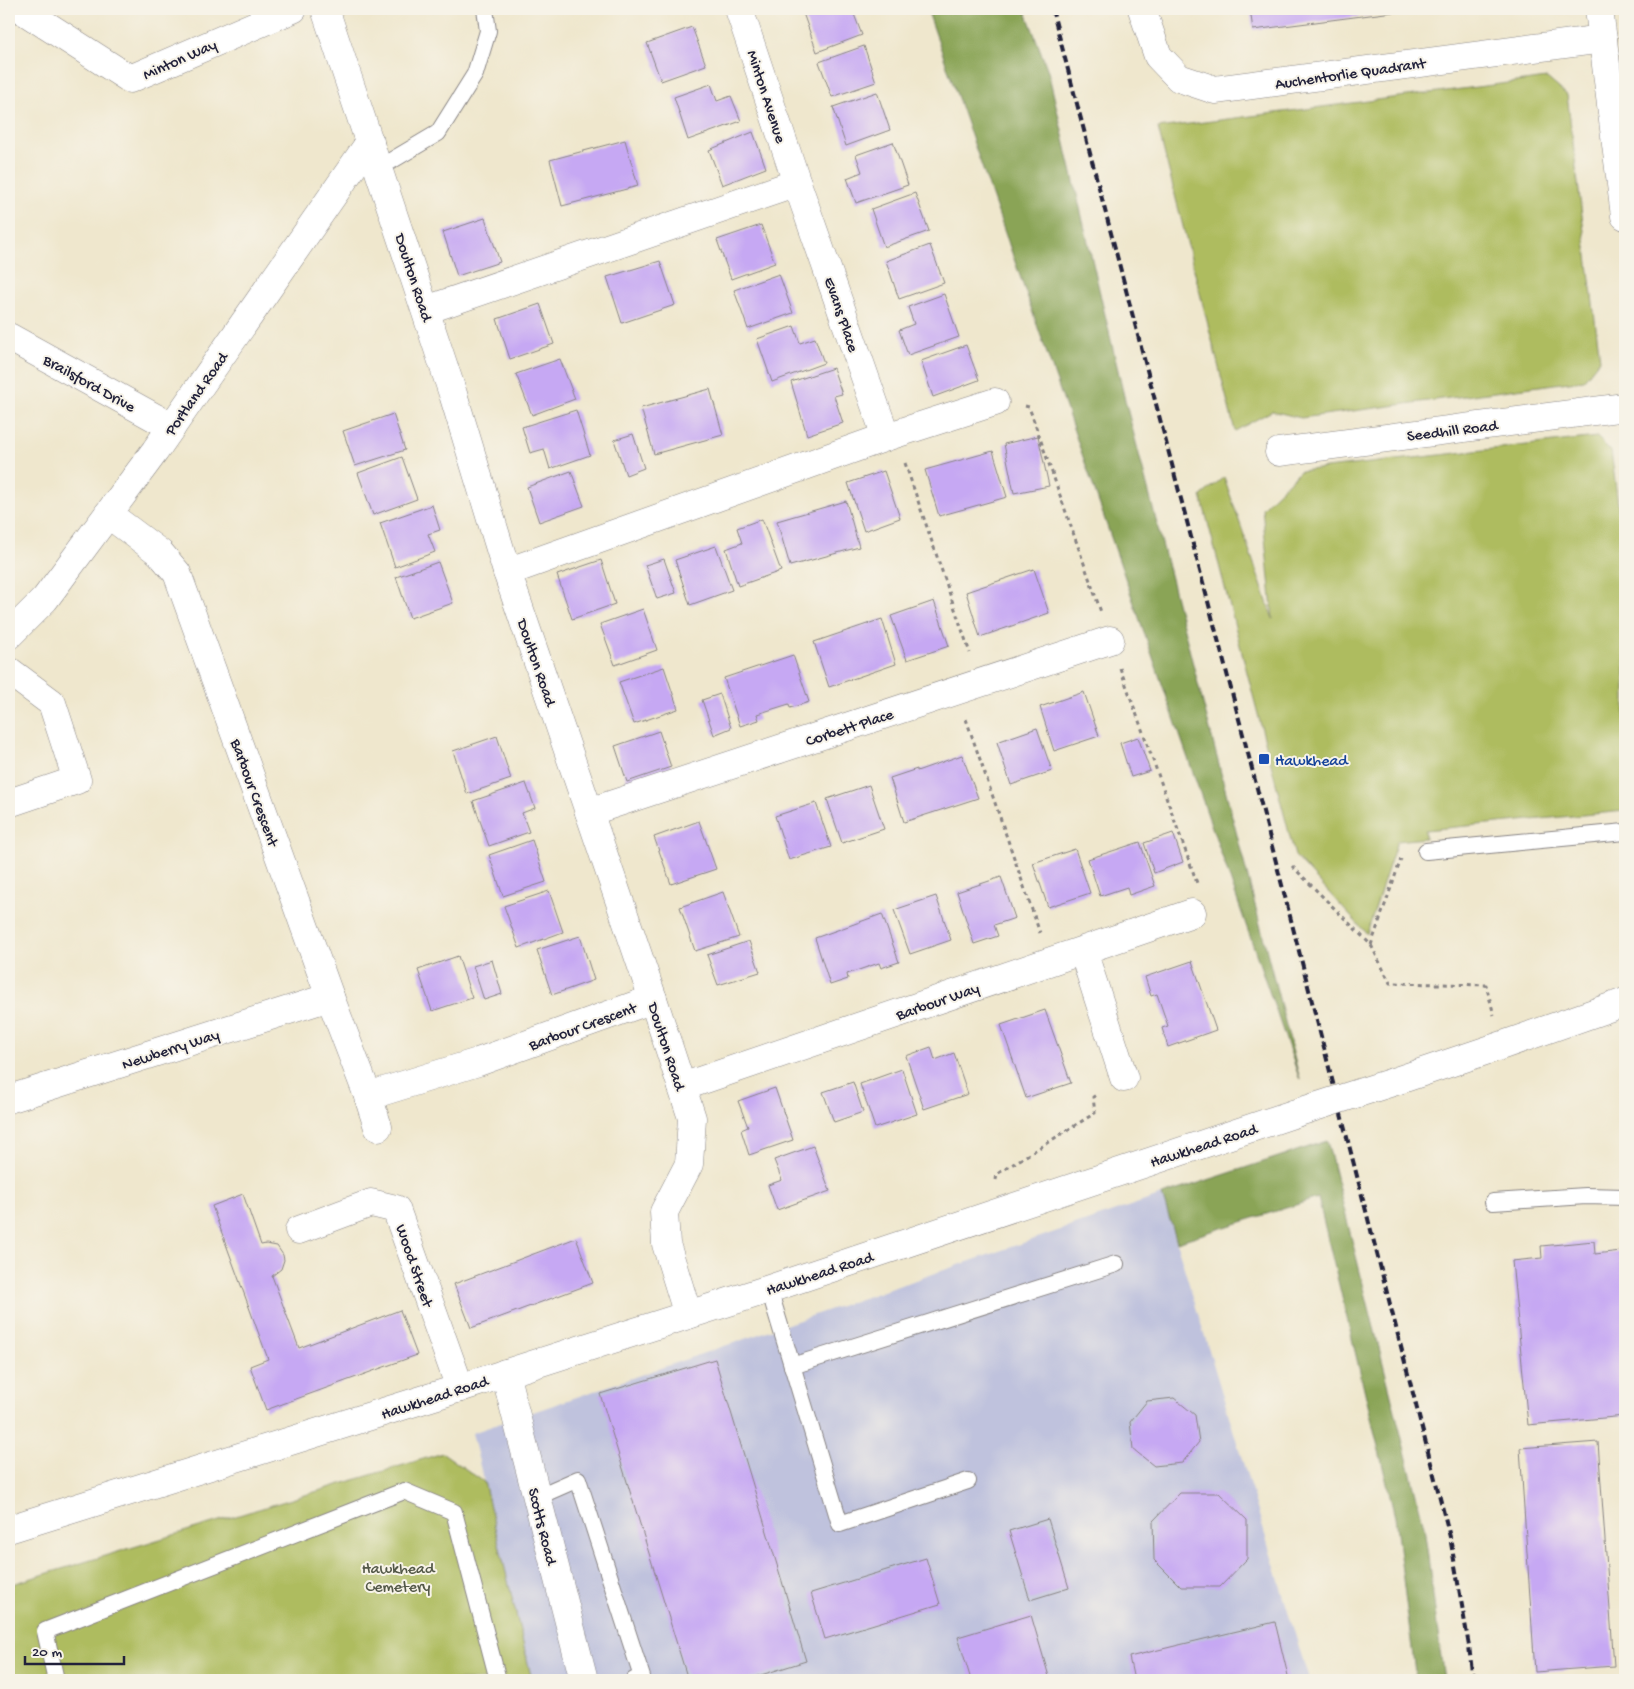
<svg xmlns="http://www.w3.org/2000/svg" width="1634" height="1689" viewBox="0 0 1634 1689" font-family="'Gochi Hand',sans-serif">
<rect width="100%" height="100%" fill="#f7f3e8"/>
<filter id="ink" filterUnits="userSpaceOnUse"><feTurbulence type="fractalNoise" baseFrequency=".02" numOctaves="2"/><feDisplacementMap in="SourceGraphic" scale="10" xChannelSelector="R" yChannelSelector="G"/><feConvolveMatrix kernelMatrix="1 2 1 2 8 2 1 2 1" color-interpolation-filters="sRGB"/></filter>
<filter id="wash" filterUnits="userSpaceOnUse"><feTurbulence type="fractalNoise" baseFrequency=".0096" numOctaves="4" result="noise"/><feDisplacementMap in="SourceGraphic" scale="20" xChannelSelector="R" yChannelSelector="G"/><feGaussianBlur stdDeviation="1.12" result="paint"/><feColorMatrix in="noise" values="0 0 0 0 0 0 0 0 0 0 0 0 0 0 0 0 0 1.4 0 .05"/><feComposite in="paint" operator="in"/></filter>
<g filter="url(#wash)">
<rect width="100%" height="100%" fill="#efe7cd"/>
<polygon fill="#bfc2dd" points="1162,1195 1309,1680 532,1680 472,1433"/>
<g fill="#aebc5f" stroke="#686f4d">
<polygon points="1547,78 1567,95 1600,360 1584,380 1301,418 1272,411 1235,431 1158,128"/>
<polygon points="1597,437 1611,451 1625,557 1625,811 1425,830 1425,838 1397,841 1367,934 1295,856 1201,496 1224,477 1273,619 1262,508 1300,471"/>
<polygon points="443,1453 484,1482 532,1680 9,1680 9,1585"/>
</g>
<g fill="#8aa456" stroke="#566348">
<polygon points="927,9 1025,9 1048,71 1124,396 1300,1080"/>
<polygon points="1327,1141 1424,1526 1444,1680 1416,1680 1395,1517 1318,1198 1177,1242 1162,1195"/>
</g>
<g id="blocks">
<g fill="#c6a8f3">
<polygon points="815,9 852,9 862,35 817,52 803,13"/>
<polygon points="1250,9 1401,9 1401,11 1253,30"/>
<polygon points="692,27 706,65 661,81 647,43"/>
<polygon points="864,46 876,82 832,97 819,62"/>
<polygon points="711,84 717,101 731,96 741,121 688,140 674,97"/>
<polygon points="877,92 890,130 846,146 833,107"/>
<polygon points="753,132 766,168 722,185 709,150"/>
<polygon points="625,140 638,186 562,206 550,160"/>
<polygon points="893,142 908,185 856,203 847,178 862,172 856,155"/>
<polygon points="915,193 929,231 884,247 871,209"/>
<polygon points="485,218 500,262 457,276 443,232"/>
<polygon points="761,225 775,263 731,279 717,240"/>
<polygon points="930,245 944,283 899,299 886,261"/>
<polygon points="660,261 675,305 622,323 607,277"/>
<polygon points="779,274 793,313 748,329 734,290"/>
<polygon points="944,294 959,337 908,355 899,330 914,324 908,307"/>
<polygon points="540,304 554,344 510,359 497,319"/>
<polygon points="794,326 800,343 815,338 824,363 772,382 757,339"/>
<polygon points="966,345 979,380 933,397 921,361"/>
<polygon points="560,359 575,399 532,415 516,374"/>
<polygon points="833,368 842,394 834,396 843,423 807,435 791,382"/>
<polygon points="710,389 723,435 654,454 641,408"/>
<polygon points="576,410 590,455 550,469 544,449 530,453 522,427"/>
<polygon points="393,414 405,450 355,466 343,431"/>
<polygon points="633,434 644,468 626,475 614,440"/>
<polygon points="1038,436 1049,486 1014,493 1004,444"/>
<polygon points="993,451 1007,497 939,516 925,470"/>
<polygon points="402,457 417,499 373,515 358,473"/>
<polygon points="571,471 584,506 539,522 527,487"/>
<polygon points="884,471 900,518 864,531 848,483"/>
<polygon points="846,501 859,547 790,566 777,521"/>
<polygon points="432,505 440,530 428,534 435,552 395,567 380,523"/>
<polygon points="762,519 781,571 738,586 726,549 742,543 737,528"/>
<polygon points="716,546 732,590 690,605 675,560"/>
<polygon points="664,559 676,593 657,599 645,565"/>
<polygon points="601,560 615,604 572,619 557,575"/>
<polygon points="438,562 453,603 410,618 396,577"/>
<polygon points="1034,569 1049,613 980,637 966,592"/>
<polygon points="934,601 949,646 907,660 891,616"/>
<polygon points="643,609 657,650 615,665 600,624"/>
<polygon points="882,619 896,664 829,687 814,642"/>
<polygon points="793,655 809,702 790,708 789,704 757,714 759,720 740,726 724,678"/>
<polygon points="664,667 678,709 634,724 619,682"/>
<polygon points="1084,692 1099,736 1054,751 1040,707"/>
<polygon points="720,694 731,728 714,735 702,700"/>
<polygon points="1037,728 1052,771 1011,785 997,742"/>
<polygon points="659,731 671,767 627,782 615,746"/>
<polygon points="497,736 511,779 467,794 453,751"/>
<polygon points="1138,737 1150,771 1131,777 1120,743"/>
<polygon points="962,755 978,798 904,822 890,778 917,769 917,771"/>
<polygon points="526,783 535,808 522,813 529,832 489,846 473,801"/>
<polygon points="869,785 884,829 842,843 827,799"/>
<polygon points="816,803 831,847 789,860 775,816"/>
<polygon points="699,821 716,869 671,884 654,837"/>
<polygon points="1173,833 1183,862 1154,873 1144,843"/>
<polygon points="532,840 546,882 503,896 489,855"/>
<polygon points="1140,842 1155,886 1129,895 1127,887 1100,896 1088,859"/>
<polygon points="1075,849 1090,893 1048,907 1033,863"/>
<polygon points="1001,877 1015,918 994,925 998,936 974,944 957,892"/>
<polygon points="549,891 563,932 519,948 504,906"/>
<polygon points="723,892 739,937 695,951 680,907"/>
<polygon points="936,896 951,940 910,954 894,910"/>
<polygon points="882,914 899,962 881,968 879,963 847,974 848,979 830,985 815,938"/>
<polygon points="580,936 594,980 552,995 537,950"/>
<polygon points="749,941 760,972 718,985 707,955"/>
<polygon points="458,956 472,998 432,1011 418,970"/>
<polygon points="492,960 502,994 484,1000 473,966"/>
<polygon points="1192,961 1216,1030 1168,1047 1162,1028 1168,1026 1157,994 1151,996 1145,977"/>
<polygon points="1045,1010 1071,1083 1026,1098 1001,1025"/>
<polygon points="931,1047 935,1060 954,1053 968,1094 924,1109 906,1056"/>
<polygon points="902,1069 917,1114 875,1128 860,1084"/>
<polygon points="853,1082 863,1112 834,1122 823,1092"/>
<polygon points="775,1088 793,1140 749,1155 741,1130 748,1127 738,1101"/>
<polygon points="813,1146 830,1191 777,1210 768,1185 782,1180 774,1160"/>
<polygon points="243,1194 261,1245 266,1244 277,1246 283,1255 284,1260 281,1269 272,1276 299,1348 400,1310 417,1355 266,1410 250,1366 268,1359 212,1206"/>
<polygon points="576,1238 593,1283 471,1328 454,1284"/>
<polygon points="1594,1241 1595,1254 1621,1251 1625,1296 1625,1416 1528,1425 1512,1261 1542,1258 1541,1246"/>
<polygon points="715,1359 806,1661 745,1680 688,1680 600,1394"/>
<polygon points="1174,1398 1195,1415 1199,1442 1182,1463 1154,1466 1133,1449 1130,1422 1147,1401"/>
<polygon points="1598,1442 1614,1666 1535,1672 1520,1448"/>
<polygon points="1180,1493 1219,1493 1247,1520 1247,1559 1220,1587 1181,1587 1154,1560 1153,1521"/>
<polygon points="1048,1519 1069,1588 1030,1600 1009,1531"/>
<polygon points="926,1558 940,1604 825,1639 811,1593"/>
<polygon points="1031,1615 1050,1680 971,1680 958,1637"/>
<polygon points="1275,1622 1289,1680 1134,1680 1129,1657"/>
</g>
</g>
</g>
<g filter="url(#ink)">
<use href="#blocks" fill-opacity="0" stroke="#888484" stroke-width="1"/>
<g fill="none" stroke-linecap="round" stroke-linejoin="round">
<defs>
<g id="service">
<polyline points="379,168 438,133 475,74 488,31 485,9"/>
<polyline points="1426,851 1625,832"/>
<polyline points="1493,1202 1586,1196 1625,1197"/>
<polyline points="769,1289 840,1524 968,1481"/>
<polyline points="792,1366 1116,1264"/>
<polyline points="537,1497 578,1479 642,1677 634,1680"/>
<polyline points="56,1680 45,1631 404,1491 454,1512 498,1680"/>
</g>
<g id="minor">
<polyline points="21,9 130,79 293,9"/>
<polyline points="325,9 453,394 507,572 653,999 692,1118 689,1164 664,1212 666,1244 688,1315"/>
<polyline points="739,9 797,183"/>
<polyline points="1142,9 1158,56 1179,78 1215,90 1603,39"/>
<polyline points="426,310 797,183 886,437 507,572"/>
<polyline points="9,337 172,427"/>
<polyline points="886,437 995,402"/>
<polyline points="1279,452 1625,407"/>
<polyline points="108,514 160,553 177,573 330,997 368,1096 378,1127"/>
<polyline points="9,635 45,599 155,451 370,142"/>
<polyline points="9,671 52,703 77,780 9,803"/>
<polyline points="589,812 1110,640"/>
<polyline points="1083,951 1124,1078"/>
<polyline points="682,1087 1192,913"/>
<polyline points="368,1096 478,1062 653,999"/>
<polyline points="9,1099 330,997"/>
<polyline points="299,1230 371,1203 396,1209 460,1388"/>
<polyline points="505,1373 584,1680"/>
</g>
<g id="tertiary">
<polyline points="1599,9 1625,216"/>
<polyline points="1393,1082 1503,1045 1625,1002"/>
<polyline points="9,1529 460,1388 769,1289 1296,1113"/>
</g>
</defs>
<use href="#service" stroke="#888484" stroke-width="18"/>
<use href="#minor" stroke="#888484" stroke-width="29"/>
<use href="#tertiary" stroke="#888484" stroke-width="29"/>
<g stroke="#888484" stroke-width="3" stroke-dasharray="4 4" stroke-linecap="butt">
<polyline points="1025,406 1029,407 1101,612"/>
<polyline points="905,463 970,653"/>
<polyline points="1120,668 1197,883"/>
<polyline points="966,719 1040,933"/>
<polyline points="1292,866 1371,945 1390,983 1486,985 1494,1015"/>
<polyline points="1371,945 1401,859"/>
<polyline points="996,1180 997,1174 1095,1113 1093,1097 1098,1094"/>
</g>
<use href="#service" stroke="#fff" stroke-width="16"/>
<use href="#minor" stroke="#fff" stroke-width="28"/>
<use href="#tertiary" stroke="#fff" stroke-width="28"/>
<polyline stroke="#22223b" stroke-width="4" stroke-dasharray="8 4" stroke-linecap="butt" points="1052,9 1250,761 1450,1537 1469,1646 1473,1680"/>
<defs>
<polyline id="tertiary-bridge" points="1296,1113 1393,1082"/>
</defs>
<use href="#tertiary-bridge" stroke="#888484" stroke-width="29" stroke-linecap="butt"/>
<use href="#tertiary-bridge" stroke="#fff" stroke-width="28"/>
</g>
</g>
<rect fill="#1a4fb4" stroke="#f7f3e8" stroke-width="2" x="1258" y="753" width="12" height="12" rx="2.5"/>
<g text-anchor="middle" stroke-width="4" stroke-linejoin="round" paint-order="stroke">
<g font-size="16" fill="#22223b" stroke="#f7f3e8">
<text transform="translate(179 58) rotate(-24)" y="6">Minton Way</text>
<text transform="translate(1350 72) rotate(-8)" y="6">Auchentorlie Quadrant</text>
<text transform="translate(768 96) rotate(72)" y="6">Minton Avenue</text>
<text transform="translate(415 277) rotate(72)" y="6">Doulton Road</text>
<text transform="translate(843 314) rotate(71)" y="6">Evans Place</text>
<text transform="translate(90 382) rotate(29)" y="6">Brailsford Drive</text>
<text transform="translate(195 393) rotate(-55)" y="6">Portland Road</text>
<text transform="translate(1452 429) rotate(-7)" y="6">Seedhill Road</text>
<text transform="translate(538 662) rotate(71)" y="6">Doulton Road</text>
<text transform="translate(849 726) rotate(-18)" y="6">Corbett Place</text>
<text transform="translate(256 792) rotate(70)" y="6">Barbour Crescent</text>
<text transform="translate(937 1000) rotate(-19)" y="6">Barbour Way</text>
<text transform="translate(582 1025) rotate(-20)" y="6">Barbour Crescent</text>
<text transform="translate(668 1046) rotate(72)" y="6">Doulton Road</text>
<text transform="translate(170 1048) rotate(-18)" y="6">Newberry Way</text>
<text transform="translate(1203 1144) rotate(-18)" y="6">Hawkhead Road</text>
<text transform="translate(416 1265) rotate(71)" y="6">Wood Street</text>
<text transform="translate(819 1272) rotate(-18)" y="6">Hawkhead Road</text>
<text transform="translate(434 1396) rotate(-18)" y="6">Hawkhead Road</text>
<text transform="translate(544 1526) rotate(76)" y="6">Scotts Road</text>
</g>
<g font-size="16" fill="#164399" stroke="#f7f3e8" text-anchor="start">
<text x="1275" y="765">Hawkhead</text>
</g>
<g font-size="16" fill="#535848" stroke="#f7f3e8">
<text x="398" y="1573">Hawkhead<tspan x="398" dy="18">Cemetery</tspan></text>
</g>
</g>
<rect width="1634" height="1689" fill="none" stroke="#f7f3e8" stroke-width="30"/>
<path d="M25 1656v8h99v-8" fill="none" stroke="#22223b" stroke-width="2.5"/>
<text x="32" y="1656" font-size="15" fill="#22223b" stroke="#f7f3e8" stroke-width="4" paint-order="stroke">20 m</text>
</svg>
